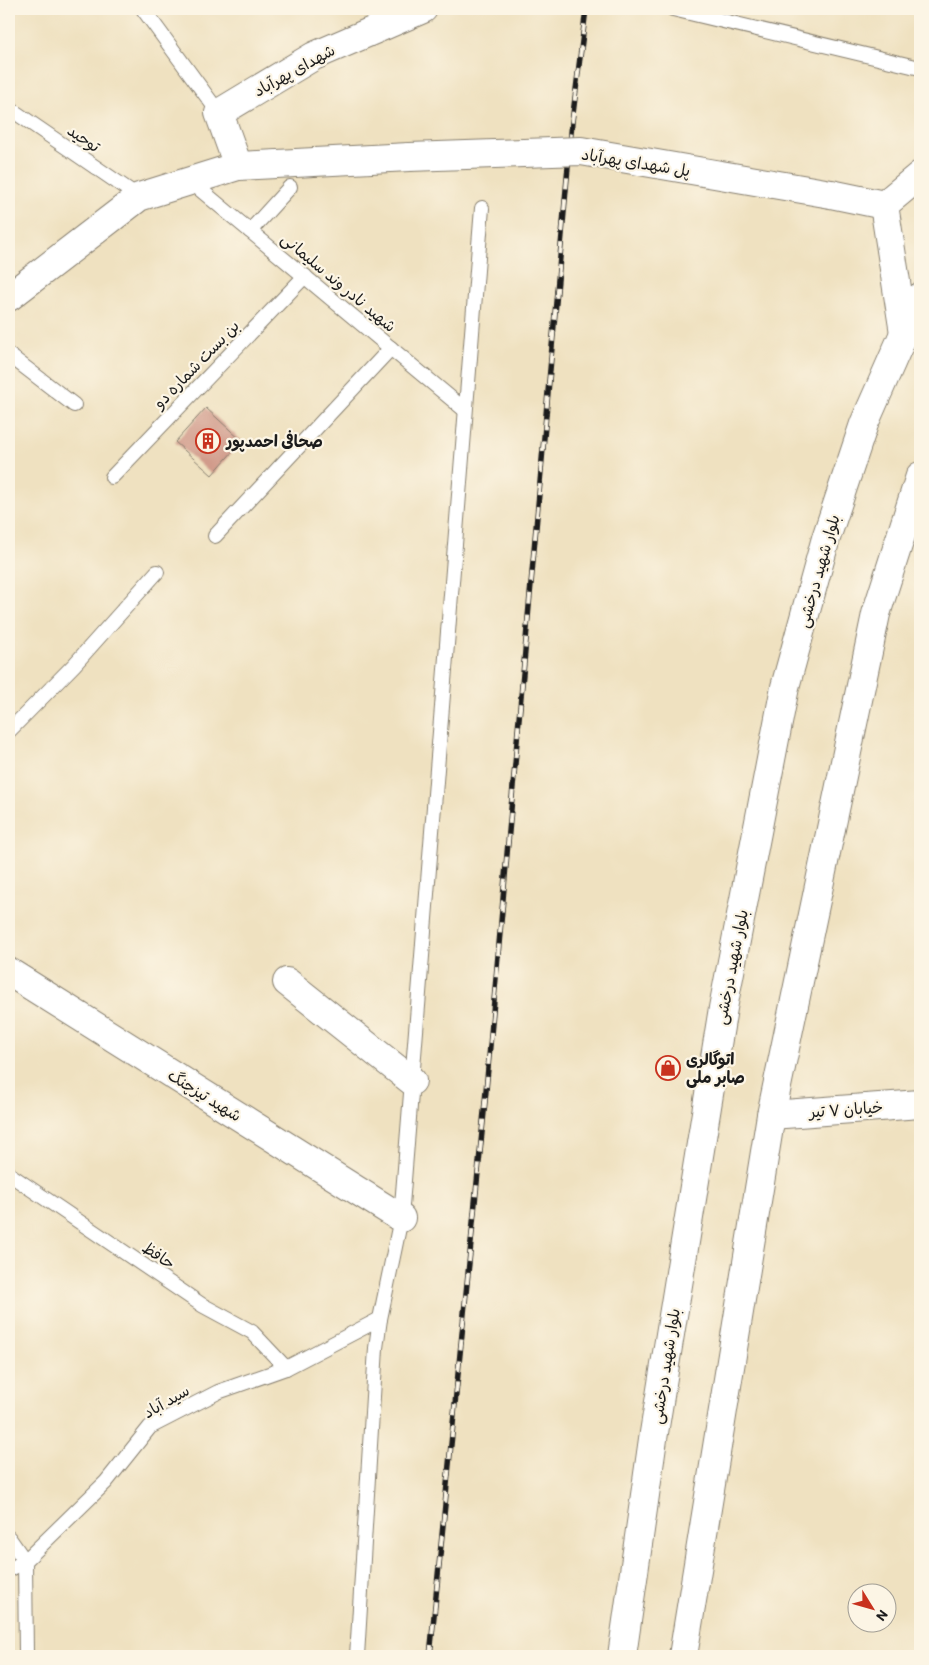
<svg xmlns="http://www.w3.org/2000/svg" width="929" height="1665" viewBox="0 0 929 1665" font-family="Itim,'Playpen Sans Arabic',sans-serif">
<rect width="100%" height="100%" fill="#fcf5e5"/>
<filter id="ink" filterUnits="userSpaceOnUse"><feTurbulence type="fractalNoise" baseFrequency=".02" numOctaves="2"/><feDisplacementMap in="SourceGraphic" scale="10" xChannelSelector="R" yChannelSelector="G"/><feConvolveMatrix kernelMatrix="1 2 1 2 8 2 1 2 1" color-interpolation-filters="sRGB"/></filter>
<filter id="wash" filterUnits="userSpaceOnUse"><feTurbulence type="fractalNoise" baseFrequency=".0096" numOctaves="4" result="noise"/><feDisplacementMap in="SourceGraphic" scale="20" xChannelSelector="R" yChannelSelector="G"/><feGaussianBlur stdDeviation="1.12" result="paint"/><feColorMatrix in="noise" values="0 0 0 0 0 0 0 0 0 0 0 0 0 0 0 0 0 1.4 0 .05"/><feComposite in="paint" operator="in"/></filter>
<g filter="url(#wash)">
<rect width="100%" height="100%" fill="#efe1c0"/>
<g id="blocks">
<polygon fill="#d19b8b" points="206,408 242,441 212,475 175,442"/>
</g>
</g>
<g filter="url(#ink)">
<use href="#blocks" fill-opacity="0" stroke="#867e6e" stroke-width="1"/>
<g fill="none" stroke-linecap="round" stroke-linejoin="round">
<defs>
<g id="service">
<polyline points="143,9 219,113"/>
<polyline points="673,9 920,68"/>
<polyline points="9,108 139,197"/>
<polyline points="190,181 465,410"/>
<polyline points="250,231 290,187"/>
<polyline points="9,355 74,405"/>
<polyline points="112,477 305,276"/>
<polyline points="215,536 391,348"/>
<polyline points="9,731 74,665 157,572"/>
<polyline points="9,1174 202,1305 252,1332 286,1368"/>
<polyline points="9,1538 25,1561 26,1656"/>
<polyline points="9,1570 25,1561 106,1482 150,1427 218,1392 286,1368 380,1319"/>
<polyline points="357,1656 376,1348 380,1319 401,1218 482,208"/>
</g>
<g id="minor">
<polyline points="238,166 219,113 314,56 423,9"/>
<polyline points="831,194 884,205"/>
<polyline points="9,297 139,197 238,166 409,157"/>
<polyline points="904,333 884,205 920,175"/>
<polyline points="9,972 401,1218"/>
<polyline points="287,982 412,1081"/>
<polyline points="771,1115 920,1104"/>
</g>
<g id="primary">
<polyline points="622,1656 653,1439 723,1008 785,687 826,538 864,424 920,297"/>
<polyline points="683,1656 771,1115 876,614 920,476"/>
</g>
</defs>
<use href="#service" stroke="#867e6e" stroke-width="16"/>
<use href="#minor" stroke="#867e6e" stroke-width="30"/>
<use href="#primary" stroke="#867e6e" stroke-width="30"/>
<use href="#service" stroke="#fff" stroke-width="14"/>
<use href="#minor" stroke="#fff" stroke-width="28"/>
<use href="#primary" stroke="#fff" stroke-width="28"/>
<defs>
<polyline id="rail" points="430,1656 485,1102 572,122 586,9"/>
</defs>
<use href="#rail" stroke="#1c1c1c" stroke-width="5.5"/>
<use href="#rail" stroke="#fcf5e5" stroke-width="4" stroke-dasharray="11" stroke-linecap="butt"/>
<defs>
<polyline id="minor-bridge" points="409,157 581,151 831,194"/>
</defs>
<use href="#minor-bridge" stroke="#867e6e" stroke-width="30" stroke-linecap="butt"/>
<use href="#minor-bridge" stroke="#fff" stroke-width="28"/>
</g>
</g>
<defs>
<symbol id="building-ring" viewBox="-11 -11 22 22"><circle r="9.5" fill="#fcf5e5" stroke="#c8321e" stroke-width="1.5"/><path d="M-4-6H4V6H1V3H-1V6H-4ZM-2.5-4.3h1.7v1.8h-1.7ZM.8-4.3h1.7v1.8H.8ZM-2.5-1h1.7V.8h-1.7ZM.8-1h1.7V.8H.8Z" fill="#c8321e"/></symbol>
<symbol id="shop-ring" viewBox="-11 -11 22 22"><circle r="9.5" fill="#fcf5e5" stroke="#c8321e" stroke-width="1.5"/><path d="M-5-2.5h2.3a2.7 3.5 0 0 1 5.4 0H5L5.5 6h-11ZM-1.5-2.5h3a1.5 2.3 0 0 0-3 0Z" fill="#c8321e"/></symbol>
</defs>
<g fill-rule="evenodd">
<use href="#building-ring" x="194" y="427" width="28" height="28"/>
<use href="#shop-ring" x="654" y="1054" width="28" height="28"/>
</g>
<g text-anchor="middle" stroke-width="4.5" stroke-linejoin="round" paint-order="stroke">
<g font-size="16" fill="#1c1c1c" stroke="#fcf5e5">
<text transform="translate(294 70) rotate(-29)" y="6">شهدای پهرآباد</text>
<text transform="translate(84 138) rotate(34)" y="6">توحید</text>
<text transform="translate(636 162) rotate(9)" y="6">پل شهدای پهرآباد</text>
<text transform="translate(339 282) rotate(40)" y="6">شهید نادر وند سلیمانی</text>
<text transform="translate(196 364) rotate(-46)" y="6">بن بست شماره دو</text>
<text transform="translate(818 571) rotate(-74)" y="6">بلوار شهید درخشی</text>
<text transform="translate(731 967) rotate(-79)" y="6">بلوار شهید درخشی</text>
<text transform="translate(205 1095) rotate(32)" y="6">شهید تیزچنگ</text>
<text transform="translate(846 1109) rotate(-4)" y="6">خیابان ۷ تیر</text>
<text transform="translate(159 1255) rotate(34)" y="6">حافظ</text>
<text transform="translate(665 1366) rotate(-81)" y="6">بلوار شهید درخشی</text>
<text transform="translate(166 1401) rotate(-30)" y="6">سید آباد</text>
</g>
<g font-size="16" font-weight="bold" fill="#1c1c1c" stroke="#fcf5e5" text-anchor="start">
<text x="226" y="447">صحافی احمدپور</text>
<text x="686" y="1065">اتوگالری<tspan x="686" dy="18">صابر ملی</tspan></text>
</g>
</g>
<rect width="929" height="1665" fill="none" stroke="#fcf5e5" stroke-width="30"/>
<g transform="translate(872 1608) rotate(127)"><circle r="24" fill="#fcf5e5" stroke="#a29e95"/>
<path d="M0-4L9 19L0 12L-9 19Z" fill="#c8321e"/>
<text y="-8" font-size="14" font-weight="bold" text-anchor="middle" fill="#1c1c1c">N</text>
</g>
</svg>
